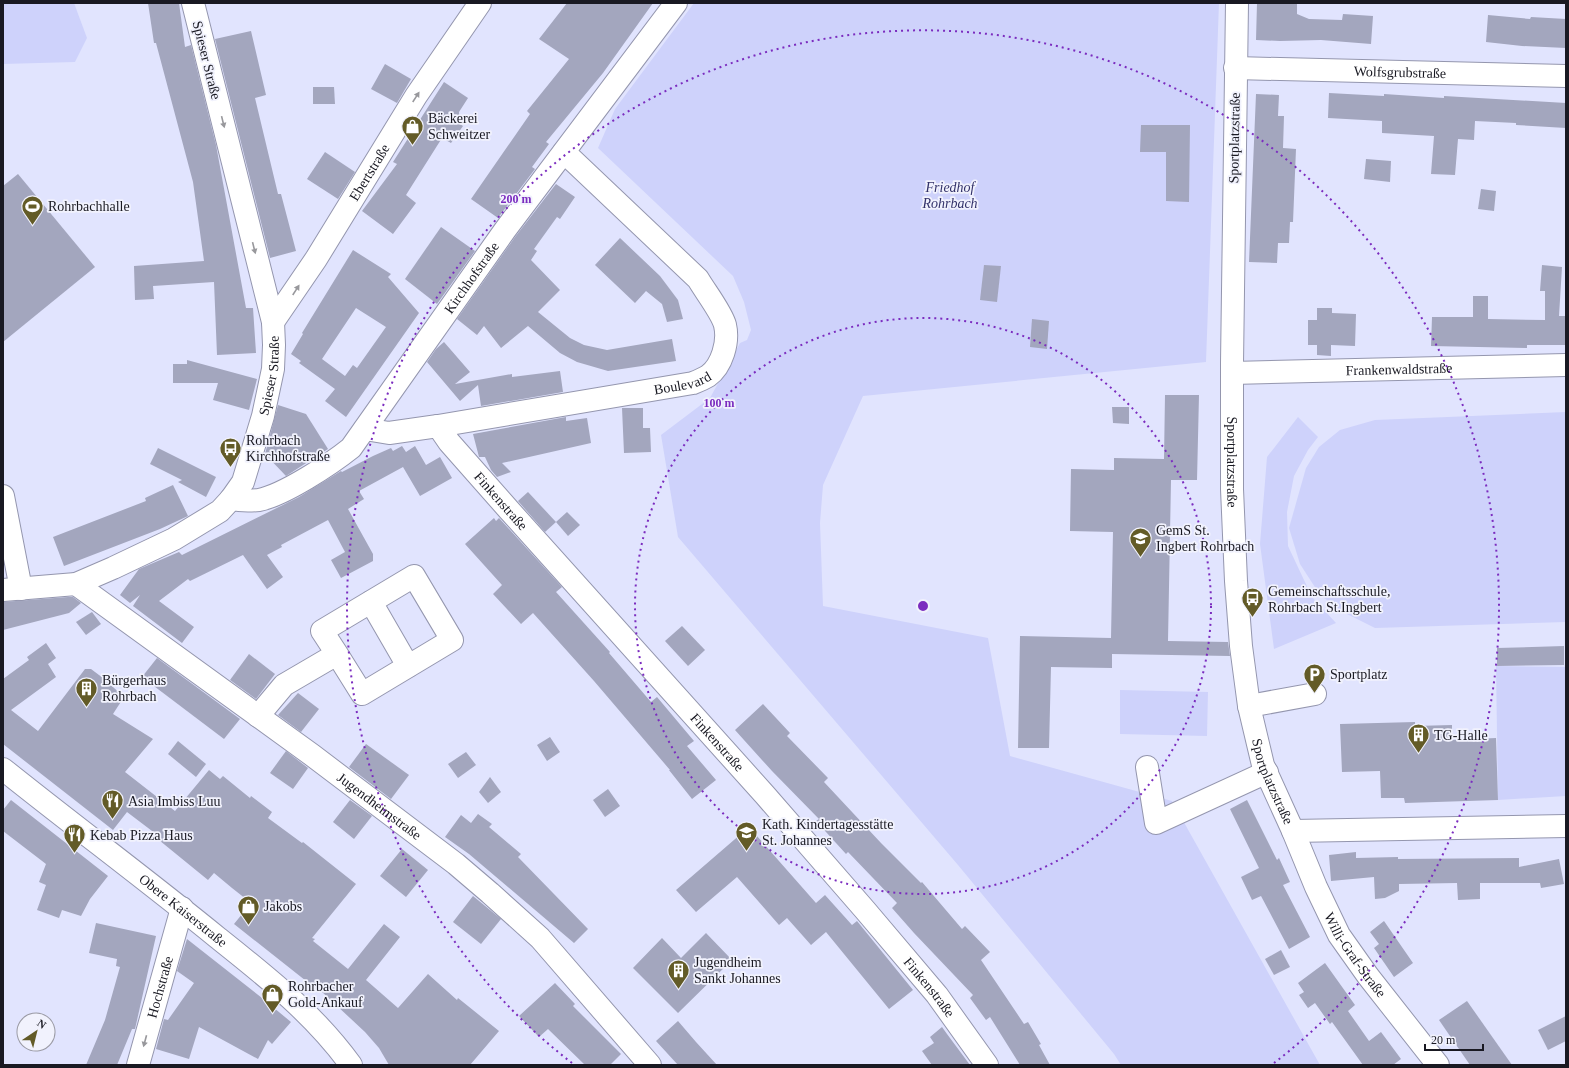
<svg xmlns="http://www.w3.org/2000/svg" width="1569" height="1068" viewBox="0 0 1569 1068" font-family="'Times New Roman',serif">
<rect width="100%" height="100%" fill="#e1e4fe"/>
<g fill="#ced2fb">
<polygon points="3,3 74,3 87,38 75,62 3,64"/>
<polygon points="694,3 1219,3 1206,362 863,396 823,485 820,523 823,606 988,638 1010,756 1172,801 1320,1065 1121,1065 1114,1054 958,865 678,537 661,435 710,398 740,343 747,340 751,330 744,302 733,276 598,148 615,109"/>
<polygon points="1566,412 1566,622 1375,628 1343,612 1320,595 1300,564 1289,528 1306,468 1319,447 1340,430 1375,420"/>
<polygon points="1298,417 1318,437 1308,450 1294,476 1287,512 1288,546 1312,597 1336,623 1274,649 1260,544 1267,457"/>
<polygon points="1496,666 1566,667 1566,796 1498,800"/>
<polygon points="1120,690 1208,692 1207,736 1120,734"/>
</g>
<g fill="#a3a6be" fill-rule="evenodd">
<polygon points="148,3 179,3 185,47 191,45 216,145 246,308 253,308 256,353 217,355 214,282 153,286 154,299 135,300 134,266 204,261 193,182 156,43 154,43"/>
<polygon points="567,3 653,3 603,73 546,142 549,144 532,167 535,169 498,218 471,199 530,114 527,111 569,59 539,39"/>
<polygon points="1257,3 1297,3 1297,14 1309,19 1342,20 1343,14 1373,16 1371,44 1321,40 1280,41 1256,40"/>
<polygon points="1488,15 1530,19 1531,17 1566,19 1566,48 1522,46 1486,42"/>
<polygon points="251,31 266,95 255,98 278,194 281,194 296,251 270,258 215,39"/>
<polygon points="385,64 411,79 397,103 371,89"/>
<polygon points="444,82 468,98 459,112 460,124 463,126 451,143 442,138 406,195 416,203 393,234 362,211 397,164 393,162"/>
<polygon points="313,87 334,87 335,104 313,104"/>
<polygon points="1329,93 1384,96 1384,94 1444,98 1444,96 1566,103 1566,128 1516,125 1516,123 1475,121 1474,140 1458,139 1455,175 1431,174 1434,136 1382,133 1382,121 1328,118"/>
<polygon points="1256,94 1279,95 1278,116 1284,116 1283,148 1296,149 1293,222 1290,222 1289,243 1278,243 1277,263 1249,262"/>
<polygon points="1141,125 1190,125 1189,202 1166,201 1166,152 1140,152"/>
<polygon points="325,152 355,172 338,199 307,179"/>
<polygon points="1366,159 1391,161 1390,182 1364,179"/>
<polygon points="18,174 95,267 3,342 3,186"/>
<polygon points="556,184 575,197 560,219 557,217 534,249 537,251 531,260 560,290 538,312 570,338 584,345 607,350 672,339 676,361 608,371 577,362 560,353 528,326 501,348 484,326 477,335 457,319 515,237"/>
<polygon points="1481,189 1496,191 1494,211 1478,209"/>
<polygon points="441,227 475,251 437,304 405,279"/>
<polygon points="620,238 660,276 678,300 683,319 667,322 662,304 646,291 635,303 595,265"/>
<path d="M353 250 391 274 388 277 419 313 346 417 325 401 335 389 299 363 301 361 291 354 303 334 302 333ZM356 308 386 327 357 368 353 365 345 376 322 359Z"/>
<polygon points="984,265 1001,266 997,302 980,300"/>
<polygon points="1542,265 1562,267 1559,316 1566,316 1566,345 1527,345 1527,348 1431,346 1432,317 1473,317 1473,296 1488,296 1488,319 1545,320 1545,291 1540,291"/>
<polygon points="1317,308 1332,308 1332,313 1356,314 1355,346 1331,345 1331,356 1317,355 1317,345 1308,345 1308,320 1317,320"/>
<polygon points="1032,319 1049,321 1047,349 1030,347"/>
<polygon points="444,342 470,372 455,384 512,374 512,377 560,371 563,392 481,406 478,385 460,401 427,362 436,349"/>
<polygon points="187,360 257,379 249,410 213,400 218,383 173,383 173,364 187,364"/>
<polygon points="1165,395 1199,395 1197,480 1171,480 1168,641 1228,642 1230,656 1112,654 1112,668 1051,667 1049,748 1018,748 1020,636 1111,638 1113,532 1070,531 1071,469 1114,470 1114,458 1164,459"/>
<polygon points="278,405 306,414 328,449 286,476 265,454"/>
<polygon points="1112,407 1129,407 1129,424 1113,423"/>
<polygon points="622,408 643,408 643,428 650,428 651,452 624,453"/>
<polygon points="566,417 566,421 587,418 591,443 502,463 511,472 497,477 491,470 485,457 479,457 473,434"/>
<polygon points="402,446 406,452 415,446 426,465 440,457 452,478 420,496 403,467 359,491 364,499 348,509 373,554 373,561 341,578 331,560 345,552 328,520 281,545 282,547 267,555 283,577 267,589 243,555 190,581 188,579 159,601 194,627 182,643 133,606 140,595 130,603 120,595 139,569 179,552 182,555 299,497 341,471 342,472 373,456 391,448 393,451"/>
<polygon points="158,448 216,477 206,497 178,482 182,480 150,464"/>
<polygon points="173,485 188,516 160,529 64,566 53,537 146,501 145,498"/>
<polygon points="528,492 556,522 545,532 518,501"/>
<polygon points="567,512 580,525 568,536 556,522"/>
<polygon points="494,518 496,521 499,518 562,587 556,592 610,652 609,653 651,702 657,697 694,741 687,746 716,780 692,799 669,770 670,770 594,681 533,613 521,624 493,594 502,585 465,544"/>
<polygon points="68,597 73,597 81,603 69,613 3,630 3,602"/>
<polygon points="92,612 101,624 86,635 76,622"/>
<polygon points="682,626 705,650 688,666 665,641"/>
<polygon points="46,643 56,658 48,664 56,677 11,710 38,731 85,669 91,669 103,678 124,697 113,714 153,739 125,772 175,811 209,770 220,779 223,776 250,798 251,796 272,812 268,818 302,843 303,842 356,884 312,938 315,939 313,941 348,969 384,924 400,937 366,980 398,1008 428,974 457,1000 458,998 499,1031 470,1065 389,1065 379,1048 365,1032 321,991 320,992 234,924 251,903 232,888 214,873 208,880 154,836 156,834 127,812 113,830 3,744 3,679 29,660 27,657"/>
<polygon points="1564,646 1564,665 1497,666 1497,648"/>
<polygon points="249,654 275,674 256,699 230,680"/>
<polygon points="157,658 240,719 224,739 142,677"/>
<polygon points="298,693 319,709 301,732 278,715"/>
<polygon points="763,704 790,733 787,736 828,778 824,782 881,843 921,883 922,882 962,929 965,926 990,952 981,960 1024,1024 1028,1022 1041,1044 1039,1045 1050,1065 1020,1065 990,1017 986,1020 970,998 973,995 914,933 892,908 897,903 848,852 846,854 816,821 819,819 772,771 735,730"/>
<polygon points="1415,722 1415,726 1452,725 1452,740 1496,738 1498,800 1405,803 1404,798 1381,798 1380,771 1342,772 1340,724"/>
<polygon points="550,737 560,752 547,761 537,745"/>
<polygon points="178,741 206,764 196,777 168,754"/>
<polygon points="366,744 409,775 391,799 349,767"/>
<polygon points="286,751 308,768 293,789 270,773"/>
<polygon points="466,752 476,765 458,778 448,764"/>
<polygon points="490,777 501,792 488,803 479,792"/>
<polygon points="608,789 620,806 605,817 593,800"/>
<polygon points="11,800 108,876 90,899 81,916 62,910 59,918 37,910 46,885 39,882 46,864 3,831 3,810"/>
<polygon points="350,800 372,816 354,839 333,822"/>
<polygon points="1247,800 1277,860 1279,858 1290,882 1283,885 1310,937 1289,949 1261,896 1252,900 1241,877 1259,868 1230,809"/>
<polygon points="478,814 492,824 489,827 521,854 518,857 588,929 574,943 469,854 445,837 461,815 471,823"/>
<polygon points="749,827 816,903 825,895 852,925 857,921 913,990 889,1009 826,932 811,945 787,918 779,925 737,877 696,912 676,890"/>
<polygon points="402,849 428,870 406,897 380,876"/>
<polygon points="1356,852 1356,858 1398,857 1398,859 1519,858 1519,867 1559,859 1564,884 1541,888 1540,883 1480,883 1480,899 1458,900 1457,883 1399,884 1399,891 1385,898 1375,899 1374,877 1331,881 1329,855"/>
<polygon points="473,896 501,919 481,944 453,922"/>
<polygon points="1384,921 1413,963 1394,977 1374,948 1379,944 1370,932"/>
<polygon points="96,923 156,936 135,1029 132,1029 117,1065 86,1065 105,1020 120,967 116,966 117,959 89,953"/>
<polygon points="706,933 732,960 678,1013 633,968 662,938 681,958"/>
<polygon points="187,939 262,998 291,1022 272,1044 268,1040 258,1059 199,1027 189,1059 156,1049 164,1019 168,1020 194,983 177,971"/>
<polygon points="1281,950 1290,967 1274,975 1265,959"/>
<polygon points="1325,963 1355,1005 1348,1011 1369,1041 1381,1032 1401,1059 1393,1065 1363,1065 1332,1022 1330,1024 1315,1003 1308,1008 1299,995 1304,992 1298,983"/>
<polygon points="555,983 575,1004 573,1006 621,1054 610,1065 585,1065 548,1029 539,1037 519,1016"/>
<polygon points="1467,1001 1512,1065 1470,1065 1439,1020"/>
<polygon points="1566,1016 1566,1041 1548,1050 1538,1030"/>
<polygon points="678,1021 696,1042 717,1065 678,1065 656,1041"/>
<polygon points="942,1027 947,1034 970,1065 932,1065 922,1051 934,1043 930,1037"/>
</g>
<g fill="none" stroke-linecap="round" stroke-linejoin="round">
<defs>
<g id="minor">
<path id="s1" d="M1237 3 1232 363V489L1236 581 1241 646 1249 706 1263 765 1293 831 1316 887 1339 935 1368 976 1438 1065"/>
<path id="s2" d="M1235 68 1566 76"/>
<path id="s3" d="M273 322 316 259 416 96 480 3"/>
<path id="s4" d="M1232 373 1566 365"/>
<path id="s5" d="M438 426 449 442 509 510 765 795 865 910 937 995 987 1065"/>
<path id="s6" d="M365 429 389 433 438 426 693 383C698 381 703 379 708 376 722 366 729 342 725 325 722 313 705 291 698 279L564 152"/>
<polyline points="3,496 21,589"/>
<path id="s7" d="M231 499C241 501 249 501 259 500 284 495 331 464 351 448L505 230 676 3"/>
<path id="s8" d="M76 584 312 755 456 864 490 893 540 938 650 1065"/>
<path id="s9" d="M3 590 76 584 113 568 174 539 220 511 231 499 243 482 263 416 273 369 274 345 273 322 193 3"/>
<polyline points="371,602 408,666"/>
<polyline points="1249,706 1315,694"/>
<polyline points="258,716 284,685 337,654 362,694 452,640 414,576 322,631 337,654"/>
<polyline points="1147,767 1156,823 1267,772"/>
<polyline points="1293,831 1566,826"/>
<path id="s10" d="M138 1065 182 908"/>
</g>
<g id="major">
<path id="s11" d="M3 769C74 826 147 880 218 938 267 977 314 1014 351 1065"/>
</g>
</defs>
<use href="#minor" stroke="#9496ae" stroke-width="24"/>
<use href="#major" stroke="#9496ae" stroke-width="24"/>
<use href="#minor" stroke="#fff" stroke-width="22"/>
<use href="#major" stroke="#fff" stroke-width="22"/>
</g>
<defs><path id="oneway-solid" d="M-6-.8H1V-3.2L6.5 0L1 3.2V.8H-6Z"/></defs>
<g fill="#98989c">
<use href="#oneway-solid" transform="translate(416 97) rotate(-57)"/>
<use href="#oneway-solid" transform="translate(223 122) rotate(76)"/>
<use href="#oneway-solid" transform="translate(254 248) rotate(76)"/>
<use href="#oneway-solid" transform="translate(296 290) rotate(-57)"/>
<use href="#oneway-solid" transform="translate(145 1041) rotate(105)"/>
</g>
<g fill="none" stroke="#7b2cbf" stroke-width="2" stroke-dasharray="2 4">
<circle cx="923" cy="606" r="288"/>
<path d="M572 1063A576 576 0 1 1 1274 1063"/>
</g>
<defs>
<symbol id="shop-pin" viewBox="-11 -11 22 30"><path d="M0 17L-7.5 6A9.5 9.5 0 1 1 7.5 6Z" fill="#635b27" stroke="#f1f2fd"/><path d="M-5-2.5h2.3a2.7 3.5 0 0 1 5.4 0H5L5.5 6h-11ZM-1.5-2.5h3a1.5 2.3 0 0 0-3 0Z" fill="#fff"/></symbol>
<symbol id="stadium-pin" viewBox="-11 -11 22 30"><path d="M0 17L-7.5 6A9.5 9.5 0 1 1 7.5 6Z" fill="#635b27" stroke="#f1f2fd"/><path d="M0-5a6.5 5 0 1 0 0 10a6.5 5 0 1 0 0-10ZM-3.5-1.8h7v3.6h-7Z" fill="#fff"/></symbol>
<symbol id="bus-pin" viewBox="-11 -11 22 30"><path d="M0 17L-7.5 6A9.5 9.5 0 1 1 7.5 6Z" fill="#635b27" stroke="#f1f2fd"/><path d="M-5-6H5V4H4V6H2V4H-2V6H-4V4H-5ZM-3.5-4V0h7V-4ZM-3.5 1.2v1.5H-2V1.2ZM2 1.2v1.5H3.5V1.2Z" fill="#fff"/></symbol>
<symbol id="school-pin" viewBox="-11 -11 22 30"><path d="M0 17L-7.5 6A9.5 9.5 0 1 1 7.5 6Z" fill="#635b27" stroke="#f1f2fd"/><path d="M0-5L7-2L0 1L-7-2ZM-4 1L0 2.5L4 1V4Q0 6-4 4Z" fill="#fff"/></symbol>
<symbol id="parking-pin" viewBox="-11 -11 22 30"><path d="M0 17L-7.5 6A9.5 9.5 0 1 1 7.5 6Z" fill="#635b27" stroke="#f1f2fd"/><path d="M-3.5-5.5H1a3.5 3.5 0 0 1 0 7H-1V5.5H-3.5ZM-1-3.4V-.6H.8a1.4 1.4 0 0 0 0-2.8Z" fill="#fff"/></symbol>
<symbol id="building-pin" viewBox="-11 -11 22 30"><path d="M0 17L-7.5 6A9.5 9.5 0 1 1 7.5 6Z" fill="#635b27" stroke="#f1f2fd"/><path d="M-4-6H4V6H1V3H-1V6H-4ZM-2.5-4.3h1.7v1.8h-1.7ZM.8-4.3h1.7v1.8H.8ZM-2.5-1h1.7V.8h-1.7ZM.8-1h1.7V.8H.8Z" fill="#fff"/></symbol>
<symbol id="restaurant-pin" viewBox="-11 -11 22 30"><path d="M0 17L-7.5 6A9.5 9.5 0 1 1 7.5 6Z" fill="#635b27" stroke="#f1f2fd"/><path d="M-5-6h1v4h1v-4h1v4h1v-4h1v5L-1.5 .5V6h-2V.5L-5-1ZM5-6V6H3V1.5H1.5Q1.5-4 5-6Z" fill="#fff"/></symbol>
</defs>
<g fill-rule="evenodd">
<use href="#shop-pin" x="400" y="114" width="25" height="34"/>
<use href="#stadium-pin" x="20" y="194" width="25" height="34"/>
<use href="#bus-pin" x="218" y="436" width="25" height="34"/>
<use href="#school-pin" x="1128" y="526" width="25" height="34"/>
<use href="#bus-pin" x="1240" y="586" width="25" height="34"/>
<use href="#parking-pin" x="1302" y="662" width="25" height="34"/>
<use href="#building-pin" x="74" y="676" width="25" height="34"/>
<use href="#building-pin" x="1406" y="722" width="25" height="34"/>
<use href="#restaurant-pin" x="100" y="788" width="25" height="34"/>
<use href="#school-pin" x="734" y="820" width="25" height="34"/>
<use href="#restaurant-pin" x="62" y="822" width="25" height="34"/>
<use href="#shop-pin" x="236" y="894" width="25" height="34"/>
<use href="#building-pin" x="666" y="958" width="25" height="34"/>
<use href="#shop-pin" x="260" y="982" width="25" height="34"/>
</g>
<g text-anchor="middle" stroke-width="3.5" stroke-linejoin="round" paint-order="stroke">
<g font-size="14" fill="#191922" stroke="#f1f2fd">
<text transform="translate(207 60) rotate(76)" y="5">Spieser Straße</text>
<text dy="5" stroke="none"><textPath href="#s2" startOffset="165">Wolfsgrubstraße</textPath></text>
<text transform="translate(1234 138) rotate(-89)" y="5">Sportplatzstraße</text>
<text dy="5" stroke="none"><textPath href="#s3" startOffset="178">Ebertstraße</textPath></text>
<text dy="5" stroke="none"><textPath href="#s7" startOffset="343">Kirchhofstraße</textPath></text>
<text dy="5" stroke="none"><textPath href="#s4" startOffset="167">Frankenwaldstraße</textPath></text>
<text dy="5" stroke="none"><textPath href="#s9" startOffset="382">Spieser Straße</textPath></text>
<text dy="5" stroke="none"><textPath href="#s6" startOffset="322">Boulevard</textPath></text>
<text dy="5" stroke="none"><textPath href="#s1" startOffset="459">Sportplatzstraße</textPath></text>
<text dy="5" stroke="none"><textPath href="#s5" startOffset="98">Finkenstraße</textPath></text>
<text dy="5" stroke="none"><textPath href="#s5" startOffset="422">Finkenstraße</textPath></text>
<text dy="5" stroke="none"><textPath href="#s1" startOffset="783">Sportplatzstraße</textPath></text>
<text dy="5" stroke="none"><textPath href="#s8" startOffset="376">Jugendheimstraße</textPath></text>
<text dy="5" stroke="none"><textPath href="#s11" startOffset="229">Obere Kaiserstraße</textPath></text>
<text dy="5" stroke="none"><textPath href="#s1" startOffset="976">Willi-Graf-Straße</textPath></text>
<text dy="5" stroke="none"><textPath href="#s10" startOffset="81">Hochstraße</textPath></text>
<text dy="5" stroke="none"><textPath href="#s5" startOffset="746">Finkenstraße</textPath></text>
</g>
<g font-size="14" fill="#191922" stroke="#f1f2fd" text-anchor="start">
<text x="428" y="123">Bäckerei<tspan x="428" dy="16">Schweitzer</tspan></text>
<text x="48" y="211">Rohrbachhalle</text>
<text x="246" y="445">Rohrbach<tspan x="246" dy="16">Kirchhofstraße</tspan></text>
<text x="1156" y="535">GemS St.<tspan x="1156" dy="16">Ingbert Rohrbach</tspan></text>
<text x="1268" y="596">Gemeinschaftsschule,<tspan x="1268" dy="16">Rohrbach St.Ingbert</tspan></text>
<text x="1330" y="679">Sportplatz</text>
<text x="102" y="685">Bürgerhaus<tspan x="102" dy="16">Rohrbach</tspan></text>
<text x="1434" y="740">TG-Halle</text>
<text x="128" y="806">Asia Imbiss Luu</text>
<text x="762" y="829">Kath. Kindertagesstätte<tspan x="762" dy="16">St. Johannes</tspan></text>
<text x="90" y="840">Kebab Pizza Haus</text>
<text x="264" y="911">Jakobs</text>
<text x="694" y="967">Jugendheim<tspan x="694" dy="16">Sankt Johannes</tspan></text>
<text x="288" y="991">Rohrbacher<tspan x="288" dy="16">Gold-Ankauf</tspan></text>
</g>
<g font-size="14" font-style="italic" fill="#33326a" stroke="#f1f2fd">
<text x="950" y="192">Friedhof<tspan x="950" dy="16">Rohrbach</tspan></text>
</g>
</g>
<circle cx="923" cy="606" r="6" fill="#7b2cbf" stroke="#f1f2fd" stroke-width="2"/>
<g font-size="12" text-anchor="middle" font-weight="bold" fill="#7b2cbf" stroke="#f1f2fd" stroke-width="3.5" stroke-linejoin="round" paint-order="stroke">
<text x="516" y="203">200 m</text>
<text x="719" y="407">100 m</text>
</g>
<rect width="1569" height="1068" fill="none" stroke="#191922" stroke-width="8"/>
<g transform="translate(36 1032) rotate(35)"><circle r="19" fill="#f1f2fd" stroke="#9b9ba5"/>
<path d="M0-3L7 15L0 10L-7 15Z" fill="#635b27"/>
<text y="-6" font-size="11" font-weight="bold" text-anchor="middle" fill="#191922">N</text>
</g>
<path d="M1425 1044v6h58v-6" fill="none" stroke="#191922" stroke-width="2"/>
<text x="1431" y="1044" font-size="12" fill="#191922" stroke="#f1f2fd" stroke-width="3" paint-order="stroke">20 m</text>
</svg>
